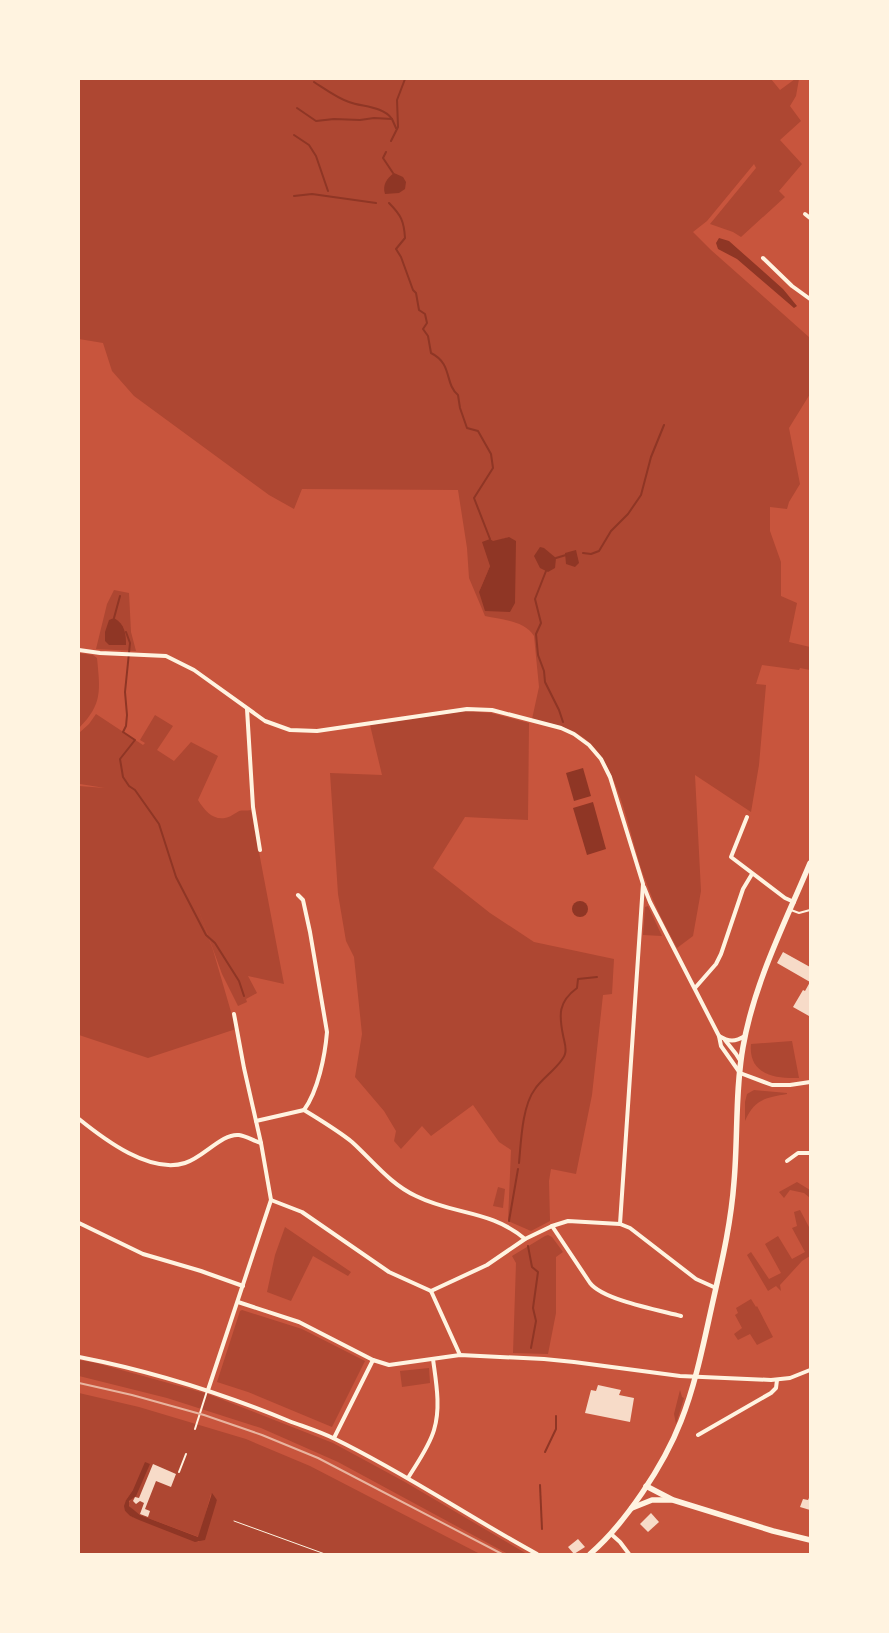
<svg xmlns="http://www.w3.org/2000/svg" width="889" height="1633" viewBox="0 0 889 1633" font-family="Signika,sans-serif">
<rect width="100%" height="100%" fill="#c8553d"/>
<g fill="#ae4732" fill-rule="evenodd">
<path d="M79 79H771L780 90 795 79H799L796 96 790 106 801 121 780 140 802 164 779 191 785 197 741 237 733 232 710 224 756 168 754 164 707 221 693 232 711 250 810 338V394L789 428 800 484 789 502 787 509 770 507V531L781 562V596L797 603 789 642 810 647V670L800 668 799 670 762 665 756 684 766 685 759 765 751 812 695 775 701 891 693 936 677 948C666 927 654 905 646 882 630 841 622 776 591 744 575 728 553 724 532 719L539 687 534 636C524 620 502 620 485 616L469 578 467 548 458 490 302 489 294 509 269 495 134 396 112 371 103 343 79 339ZM509 537 479 592 490 566 493 542Z"/>
<polygon points="114,590 129,593 131,632 136,651 96,649 107,604"/>
<path d="M79 653 93 655 97 658C100 690 103 704 79 728Z"/>
<polygon points="466,711 491,713 529,723 528,820 465,817 433,868 490,913 534,942 614,959 612,994 603,995 592,1095 576,1174 551,1169 549,1181 550,1221 531,1231 508,1221 511,1150 499,1142 473,1105 431,1136 422,1126 401,1149 394,1141 396,1131 384,1111 355,1077 362,1034 354,957 346,941 338,894 330,773 382,775 370,725"/>
<path d="M96 714 143 745 145 743 140 740 155 715 173 726 157 750 174 761 191 742 218 756 198 800C206 813 216 823 231 816 232 815 238 812 239 811 242 810 247 811 251 810L284 984 248 976 257 993 246 999 247 1002 238 1006 222 974 194 897 213 950 236 1029 148 1058 79 1035V786L105 788 80 784 79 782V733L89 724Z"/>
<polygon points="648,906 662,936 643,935 645,907"/>
<path d="M792 1041 799 1078C775 1079 748 1074 751 1044Z"/>
<path d="M754 1090 787 1093V1094C765 1098 755 1099 745 1121V1102L747 1094Z"/>
<polygon points="797,1182 810,1190 810,1198 804,1193 790,1190 784,1198 779,1192"/>
<polygon points="498,1187 505,1189 503,1208 493,1206"/>
<polygon points="800,1210 810,1229 810,1256 802,1261 780,1285 781,1291 776,1286 768,1291 747,1255 751,1252 769,1279 781,1273 765,1244 778,1236 792,1259 805,1252 792,1228 797,1226 794,1212"/>
<polygon points="285,1227 351,1272 348,1276 313,1256 291,1301 267,1292 275,1255"/>
<polygon points="548,1235 552,1237 563,1252 556,1257 556,1313 548,1354 513,1353 516,1263 512,1256 545,1236"/>
<polygon points="751,1299 756,1307 757,1306 773,1337 757,1345 750,1334 738,1340 734,1334 742,1328 735,1315 738,1313 736,1308"/>
<polygon points="242,1310 302,1329 365,1361 332,1427 248,1392 217,1382 240,1311"/>
<polygon points="79,1360 96,1363 208,1394 333,1443 405,1482 527,1554 508,1554 338,1462 261,1428 167,1398 79,1376"/>
<polygon points="429,1368 430,1383 402,1387 400,1371"/>
<polygon points="680,1390 682,1397 684,1398 676,1424 674,1414"/>
<path d="M79 1393 139 1407 246 1439 310 1466 480 1554H79ZM133 1490 132 1498 128 1504 133 1510 140 1515 199 1537 211 1494 217 1500 199 1542 130 1516 125 1511 126 1500Z"/>
</g>
<g fill="#8f3625">
<path d="M394 173 403 177 406 182 405 189 399 193 385 194C382 185 387 178 394 173Z"/>
<polygon points="719,238 729,241 783,289 797,306 794,308 737,259 718,249 716,243"/>
<polygon points="509,537 516,541 515,603 510,612 485,611 479,592 490,566 482,542 490,539 493,541"/>
<polygon points="540,547 544,548 556,558 555,568 548,572 540,568 534,556"/>
<polygon points="576,550 579,563 575,567 566,564 565,553"/>
<path d="M114 618C125 624 126 634 126 645H109L105 641V632L109 620Z"/>
<polygon points="583,768 591,796 574,801 566,773"/>
<polygon points="593,802 606,849 587,855 573,808"/>
<circle cx="580" cy="909" r="8"/>
<polygon points="145,1462 150,1464 136,1496 129,1501 129,1506 140,1515 198,1537 212,1493 217,1500 205,1540 195,1542 139,1520 130,1516 125,1511 124,1506 126,1500 133,1490"/>
</g>
<g fill="none" stroke-linecap="round" stroke-linejoin="round">
<g stroke="#8f3625" stroke-width="2">
<path d="M314 82C325 89 337 98 349 102 362 107 383 106 392 119"/>
<polyline points="297,108 316,121 334,119 360,120 374,118 392,119 396,128"/>
<polyline points="294,135 309,145 316,156 328,191"/>
<polyline points="391,141 398,127 397,100 405,79"/>
<polyline points="386,152 383,158 393,173"/>
<polyline points="294,196 312,194 376,203"/>
<path d="M389 203C401 215 404 221 405 238L396 249 401 257 413 290 416 293 419 310 425 314 427 323 423 329 428 336 431 353C453 364 444 383 458 395L460 408 467 428 478 431 491 454 493 468 474 498 490 539"/>
<polyline points="583,553 591,554 599,551 611,531 628,514 641,495 651,457 664,425"/>
<polyline points="556,558 566,555"/>
<polyline points="546,571 535,599 541,623 536,634 538,655 544,671 545,682 559,710 563,722"/>
<polyline points="114,618 120,596"/>
<polyline points="126,632 130,643 125,692 127,715 126,726 123,732 135,740 120,759 123,777 129,786 135,790 159,824 176,877 206,935 215,943 239,981 244,996"/>
<path d="M519 1163C521 1142 522 1106 535 1089 542 1078 562 1065 565 1054 567 1048 564 1041 563 1035 559 1015 558 1002 577 988L578 979 597 977"/>
<polyline points="509,1221 518,1169"/>
<polyline points="528,1246 532,1267 538,1272 533,1308 536,1321 531,1348"/>
<polyline points="545,1452 556,1429 556,1416"/>
<polyline points="540,1485 542,1529"/>
</g>
</g>
<g fill="#f7dbc8">
<polygon points="783,952 810,967 810,1013 809,1016 793,1007 803,990 805,991 810,982 777,963"/>
<polygon points="598,1385 621,1390 619,1395 634,1398 630,1422 585,1413 591,1390 596,1391"/>
<polygon points="153,1464 176,1474 171,1487 156,1481 145,1509 150,1511 148,1517 140,1514 144,1503 140,1501 136,1504 133,1501 135,1497 139,1498"/>
<polygon points="810,1496 810,1510 800,1507 803,1499 808,1500"/>
<polygon points="651,1513 659,1522 648,1532 640,1524"/>
<polygon points="578,1539 585,1547 574,1554 568,1547"/>
</g>
<g fill="none" stroke-linecap="round" stroke-linejoin="round">
<polyline stroke="#fff3e0" stroke-width="1" points="234,1521 325,1554"/>
<g stroke="#fff3e0" stroke-width="2">
<polyline points="791,910 799,913 810,910"/>
<polyline points="195,1429 207,1391"/>
<polyline points="179,1472 186,1454"/>
</g>
<g stroke="#fff3e0" stroke-width="4">
<polyline points="805,214 810,218"/>
<polyline points="763,258 792,286 810,299"/>
<polyline points="79,650 100,653 166,656 194,670 265,721 290,730 317,731 467,709 492,710 561,728 574,734 589,745 601,759 610,777 643,884 620,1224"/>
<polyline points="247,709 253,807 260,850"/>
<polyline points="747,817 731,857 785,898 794,902"/>
<polyline points="644,887 650,902 719,1036 721,1046 740,1073 772,1085 790,1085 810,1082"/>
<path d="M298 895 303 900 310 932 327 1032C325 1056 318 1091 304 1110"/>
<polyline points="695,988 716,964 721,954 743,889 752,874"/>
<path d="M719 1036C729 1042 735 1042 745 1036"/>
<polyline points="725,1040 736,1054 741,1062"/>
<path d="M79 1119C105 1140 150 1174 185 1163 203 1158 222 1133 239 1135 246 1136 254 1141 261 1143"/>
<path d="M256 1121 304 1110C320 1120 337 1130 352 1142 373 1161 390 1184 416 1196 454 1215 491 1210 525 1239"/>
<polyline points="787,1161 798,1153 810,1153"/>
<polyline points="271,1200 302,1212 389,1272 431,1291 460,1355"/>
<polyline points="79,1223 143,1254 201,1271 243,1286"/>
<path d="M552 1226 590 1283C603 1300 658 1310 681 1316"/>
<polyline points="431,1291 487,1265 525,1239 552,1226 568,1221 620,1224 630,1228 696,1279 716,1288"/>
<polyline points="238,1302 299,1322 373,1360"/>
<path d="M79 1357C151 1371 221 1393 289 1421 305 1427 321 1432 335 1439 405 1473 469 1517 537 1554"/>
<polyline points="208,1390 271,1200 261,1143 244,1068 234,1014"/>
<polyline points="698,1435 771,1393 776,1388 777,1380"/>
<polyline points="334,1438 373,1360 389,1365 460,1355 544,1359 574,1362 680,1376 771,1380 790,1378 810,1370"/>
<path d="M408 1478C417 1463 429 1447 434 1430 441 1407 436 1382 433 1359"/>
<polyline points="611,1534 620,1542 629,1554"/>
</g>
<g stroke="#fff3e0" stroke-width="5.5">
<polyline points="646,1486 673,1500 773,1531 810,1540"/>
<polyline points="632,1508 652,1500 671,1500"/>
<path d="M590 1554C625 1524 664 1465 681 1421 696 1383 704 1341 713 1301 722 1261 731 1223 734 1182 738 1137 735 1091 743 1047 754 983 785 923 810 863"/>
</g>
<polyline stroke="#e9b49f" stroke-width="2" points="79,1383 132,1395 204,1415 262,1435 318,1458 502,1554"/>
</g>
<rect width="889" height="1633" fill="none" stroke="#fff3e0" stroke-width="160"/>
</svg>
